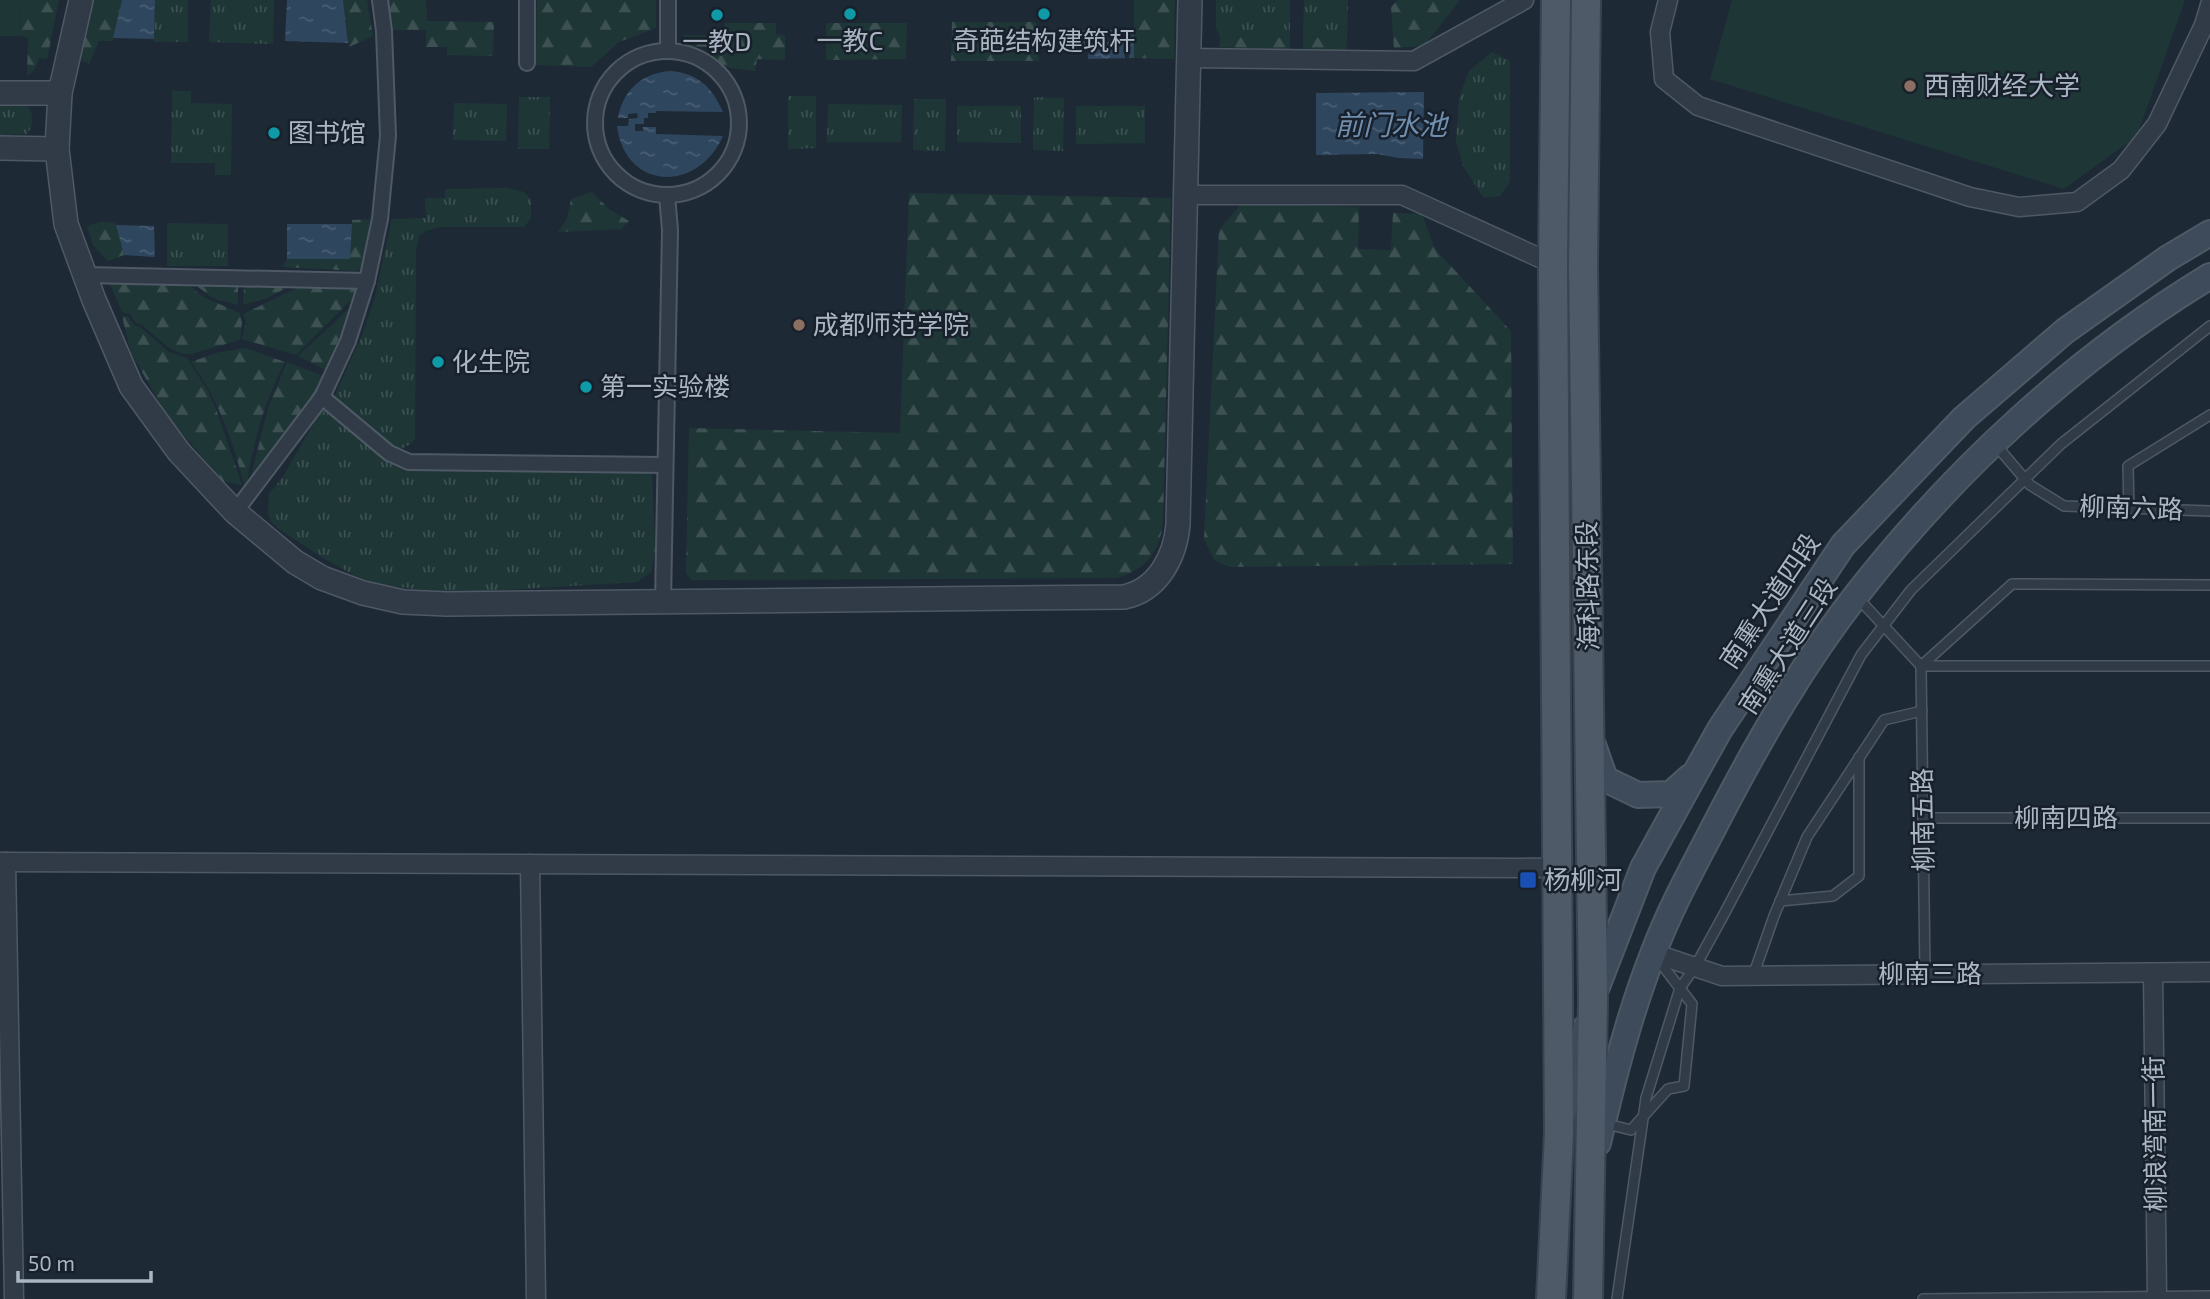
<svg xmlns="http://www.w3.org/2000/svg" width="2210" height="1299" viewBox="0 0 2210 1299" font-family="'Exo 2','Noto Sans SC',sans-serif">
<defs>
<pattern id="grass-tufts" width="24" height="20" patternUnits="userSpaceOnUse" patternTransform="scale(1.75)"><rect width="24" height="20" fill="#1f3637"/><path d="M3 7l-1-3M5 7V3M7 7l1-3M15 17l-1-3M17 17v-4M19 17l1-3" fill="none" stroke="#3d5152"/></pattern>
<pattern id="forest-firs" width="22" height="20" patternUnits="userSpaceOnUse" patternTransform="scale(1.75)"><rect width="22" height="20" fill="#1f3637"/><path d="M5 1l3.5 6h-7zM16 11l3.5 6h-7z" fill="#3d5152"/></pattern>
<pattern id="water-ripples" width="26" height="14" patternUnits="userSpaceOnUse" patternTransform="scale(1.75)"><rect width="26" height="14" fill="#2f465f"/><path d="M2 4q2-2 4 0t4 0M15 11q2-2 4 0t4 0" fill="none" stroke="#4a5e74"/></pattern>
</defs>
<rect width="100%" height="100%" fill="#1d2a36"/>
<g fill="url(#grass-tufts)">
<polygon points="155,0 188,0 188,42 154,42"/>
<polygon points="211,0 274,0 273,44 209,42"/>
<polygon points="1216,0 1290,0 1290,38 1220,36 1216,28"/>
<polygon points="1304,0 1348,0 1347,38 1303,37"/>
<polygon points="1492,52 1510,61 1510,181 1500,196 1484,198 1464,168 1456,142 1459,98 1469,71"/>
<polygon points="172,91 191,91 191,103 232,104 231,175 215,175 215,163 171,163"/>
<polygon points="788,96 816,96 816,148 788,149"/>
<polygon points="519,97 550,97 549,149 518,149"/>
<polygon points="1034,97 1064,98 1063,151 1033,150"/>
<polygon points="914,99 946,99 945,151 913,150"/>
<polygon points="454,103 507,104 506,141 453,140"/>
<polygon points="828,104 902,105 901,142 827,142"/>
<path d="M0 105C12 105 32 100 32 118 32 125 31 129 27 134L0 135Z"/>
<polygon points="957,106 1021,106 1021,143 957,142"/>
<polygon points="1076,106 1145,106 1145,143 1076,144"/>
<polygon points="507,188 524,192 531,199 531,218 524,227 439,227 426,231 419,236 416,251 415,438 411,444 401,449 385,443 336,401 335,395 361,338 374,301 392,219 426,218 425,198 445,198 445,189"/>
<polygon points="167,223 228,224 228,266 167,266"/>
<polygon points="323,411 331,412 402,468 423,471 652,471 655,550 651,572 637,582 469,592 423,590 377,584 354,575 320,556 279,529 271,522 268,512 269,494 283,477 316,419"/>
</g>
<g fill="url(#forest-firs)">
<polygon points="20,0 59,0 47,59 39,58 35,69 27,76 28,37 19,36"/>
<polygon points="90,0 122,0 113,41 99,41 89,64 77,58"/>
<polygon points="343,0 367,0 373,36 349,47"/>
<polygon points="385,0 426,0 427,21 494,22 493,56 447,55 447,47 426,47 426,30 386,30"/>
<polygon points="537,0 656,0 656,28 619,42 591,67 536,65"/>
<polygon points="1134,0 1175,0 1174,59 1134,58"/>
<polygon points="1398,0 1460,0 1424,46 1394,48 1391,7"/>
<polygon points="952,22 1036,22 1039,61 951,61"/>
<polygon points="725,23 776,23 776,34 785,35 785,60 757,59 755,71 710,65 710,47 684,46 684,35 725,36"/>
<polygon points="826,23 907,23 906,59 826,60"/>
<polygon points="1220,36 1290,38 1290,50 1219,47"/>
<polygon points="1303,37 1347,38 1346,53 1303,52"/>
<polygon points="592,192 610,210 629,221 621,229 558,232 567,219 571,199"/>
<path d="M909 193 1171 198 1163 521C1161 550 1145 571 1116 578L691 580 686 573 689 428 900 433Z"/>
<polygon points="1242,203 1359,207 1358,249 1391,250 1393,213 1422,214 1435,249 1511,331 1513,564 1229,567 1214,560 1204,539 1219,230"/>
<polygon points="370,219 364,266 358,271 283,267 287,259 350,259 352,220"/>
<polygon points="100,222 115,222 124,255 108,261 93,245 87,226"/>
<polygon points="110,284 189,285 203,297 240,313 242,323 240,340 191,354 183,354 169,348 142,325 136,323 130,314 122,312"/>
<polygon points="194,284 238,286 238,305 213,298"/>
<polygon points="244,285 290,286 267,298 243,305"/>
<polygon points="303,285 356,287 356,295 296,355 242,339 246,322 243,314"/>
<polygon points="352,306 326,370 298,356"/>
<polygon points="122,316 128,316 134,325 140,327 169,352 187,358 208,391 217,412 242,485 223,481 167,415 131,353"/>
<path d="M245 348 285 362C265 401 253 441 247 484L244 485C233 440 218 399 191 362L216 353Z"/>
<polygon points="287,362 323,376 305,410 248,488 268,408"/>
</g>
<g fill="#1f3637">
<polygon points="0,0 20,0 19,36 0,36"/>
<polygon points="1732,0 2185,0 2137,136 2064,189 1710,79"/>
</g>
<g fill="url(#water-ripples)">
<polygon points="122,0 155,0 154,39 113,38"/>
<polygon points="287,0 343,0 348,43 285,41"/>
<polygon points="1073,30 1134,30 1134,58 1085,59 1085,48 1073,49"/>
<path d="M670 71C698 73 712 87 723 112L656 111V113H648V118H644V124H635V131H643V127H656V134L723 136C697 194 625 190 617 126H628L629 119 638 118 637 113 628 114V118H618C623 90 642 73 670 71Z"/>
<polygon points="1424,92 1423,159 1399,158 1377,154 1316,155 1316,93"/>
<polygon points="287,224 352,224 350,259 287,259"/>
<polygon points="116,225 154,226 155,257 124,255"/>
</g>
<polygon fill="#1d2a36" points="1085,33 1129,33 1129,58 1125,58 1124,42 1089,42 1088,59 1085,59"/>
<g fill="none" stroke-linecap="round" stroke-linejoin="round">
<defs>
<g id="service">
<polyline points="1995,444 2030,485 2064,506 2210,511"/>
<polyline points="2129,508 2128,466 2210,415"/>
<polyline points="1857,597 1921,666 2210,666"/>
<polyline points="1923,818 2210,818"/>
<polyline points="1780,901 1833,896 1859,876 1859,757"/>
<polyline points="1925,974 1921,666 2012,584 2210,585"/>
<polyline points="1753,976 1774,916 1807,837 1884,720 1922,711"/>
<polyline points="1603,1123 1631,1130 1668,1089 1684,1086 1692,1004 1656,957"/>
<polyline points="1617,1299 1646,1098 1680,988 1695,967 1723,916 1861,655 1911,590 2061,444 2210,326"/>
<polyline points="1923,1299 2210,1296"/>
</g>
<g id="pedestrian">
<polyline points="668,0 668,51"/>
<circle cx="667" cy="123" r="72"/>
<polyline points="527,63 527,0"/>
<polyline points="85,275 367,281"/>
<polyline points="322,397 389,453 409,462 665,465"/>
<polyline points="235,512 322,397 348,341 367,281 380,219 388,136 384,31 380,0"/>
<polyline points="663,602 670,230 667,195"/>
</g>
<g id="minor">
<polyline points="1668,0 1660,32 1664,79 1698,106 1970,197 2019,207 2077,202 2121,170 2157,124 2204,25 2210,5"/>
<polyline points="1189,58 1414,61 1524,0"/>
<polyline points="1187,195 1402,195 1553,264"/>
<polyline points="0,862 1557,868"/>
<polyline points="6,862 14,1299"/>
<polyline points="530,864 536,1299"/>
<polyline points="1653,953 1722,976 2210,972"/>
<polyline points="2153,973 2157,1296"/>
</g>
<g id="tertiary">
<path d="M81 0 60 93 57 149 66 224 94 300 131 386 179 452 235 512 295 562 322 578 363 593 403 602 447 604 1124 597C1158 590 1175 557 1178 525L1190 0"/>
<polyline points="0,93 60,93"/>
<polyline points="0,148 57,149"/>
</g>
<g id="secondary">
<polyline points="1593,745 1605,779 1638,795 1671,794 1690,777"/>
<polyline points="1595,992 1643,868 1696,772 1720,729 1843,545 1964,418 2065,331 2168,258 2210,233"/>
<polyline points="1564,1111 1586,1027"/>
<path d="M1598 1143C1613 1079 1629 1015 1653 954 1670 908 1695 864 1717 821 1758 742 1803 663 1858 593 1955 469 2075 358 2210 276"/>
</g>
<g id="primary">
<polyline points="1586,0 1583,266 1593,999 1588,1299"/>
<polyline points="1551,1299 1559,1133 1553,264 1556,0"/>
</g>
</defs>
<use href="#service" stroke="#4e5965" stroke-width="12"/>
<use href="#pedestrian" stroke="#4e5965" stroke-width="18"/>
<use href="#minor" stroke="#4e5965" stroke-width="21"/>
<use href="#tertiary" stroke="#4e5965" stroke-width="26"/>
<use href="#secondary" stroke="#4e5965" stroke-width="28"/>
<use href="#primary" stroke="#3a4450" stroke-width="32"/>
<use href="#service" stroke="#313b47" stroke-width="9"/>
<use href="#pedestrian" stroke="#313b47" stroke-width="14"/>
<use href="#minor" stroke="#313b47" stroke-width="18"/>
<use href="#tertiary" stroke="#313b47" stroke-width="23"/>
<use href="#secondary" stroke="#3e4b5a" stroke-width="24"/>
<use href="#primary" stroke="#4e5a67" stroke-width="28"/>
</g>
<g fill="#0f9aa8" stroke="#17202b" stroke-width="2.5">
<circle cx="850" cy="14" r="7"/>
<circle cx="1044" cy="14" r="7"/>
<circle cx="717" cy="15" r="7"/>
<circle cx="274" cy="133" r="7"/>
<circle cx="438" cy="362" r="7"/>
<circle cx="586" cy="387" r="7"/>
</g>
<g fill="#8d6e63" stroke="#17202b" stroke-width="2.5">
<circle cx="1910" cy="86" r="7"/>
<circle cx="799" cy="325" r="7"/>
</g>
<rect fill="#1a4fb4" stroke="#17202b" stroke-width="2.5" x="1519" y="871" width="18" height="18" rx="3.5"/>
<g text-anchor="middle" stroke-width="5" stroke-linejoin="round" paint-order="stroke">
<g font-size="26" fill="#aab6c4" stroke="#17202b" text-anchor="start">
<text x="850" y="50" text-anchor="middle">一教C</text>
<text x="1044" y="50" text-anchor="middle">奇葩结构建筑杆</text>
<text x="717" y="51" text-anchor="middle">一教D</text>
<text x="1924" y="95">西南财经大学</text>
<text x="288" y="142">图书馆</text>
<text x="813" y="334">成都师范学院</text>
<text x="452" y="371">化生院</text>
<text x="600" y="396">第一实验楼</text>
<text x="1544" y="889">杨柳河</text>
</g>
<g font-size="26" fill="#aab6c4" stroke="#17202b">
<text transform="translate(2131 508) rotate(2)" y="9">柳南六路</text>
<text transform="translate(1588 586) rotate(-91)" y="9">海科路东段</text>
<text transform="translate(1770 601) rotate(-56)" y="9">南熏大道四段</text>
<text transform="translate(1788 646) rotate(-57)" y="9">南熏大道三段</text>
<text x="2066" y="827">柳南四路</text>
<text transform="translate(1923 820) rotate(-91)" y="9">柳南五路</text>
<text x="1930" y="983">柳南三路</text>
<text transform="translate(2155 1134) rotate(-91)" y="9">柳浪湾南一街</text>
</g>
<g font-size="28" font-style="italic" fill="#708faf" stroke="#17202b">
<text x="1391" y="135">前门水池</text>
</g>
</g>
<path d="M18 1271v10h133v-10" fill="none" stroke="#aab6c4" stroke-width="3.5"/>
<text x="28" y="1271" font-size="21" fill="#aab6c4" stroke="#17202b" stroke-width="5" paint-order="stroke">50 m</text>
</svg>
